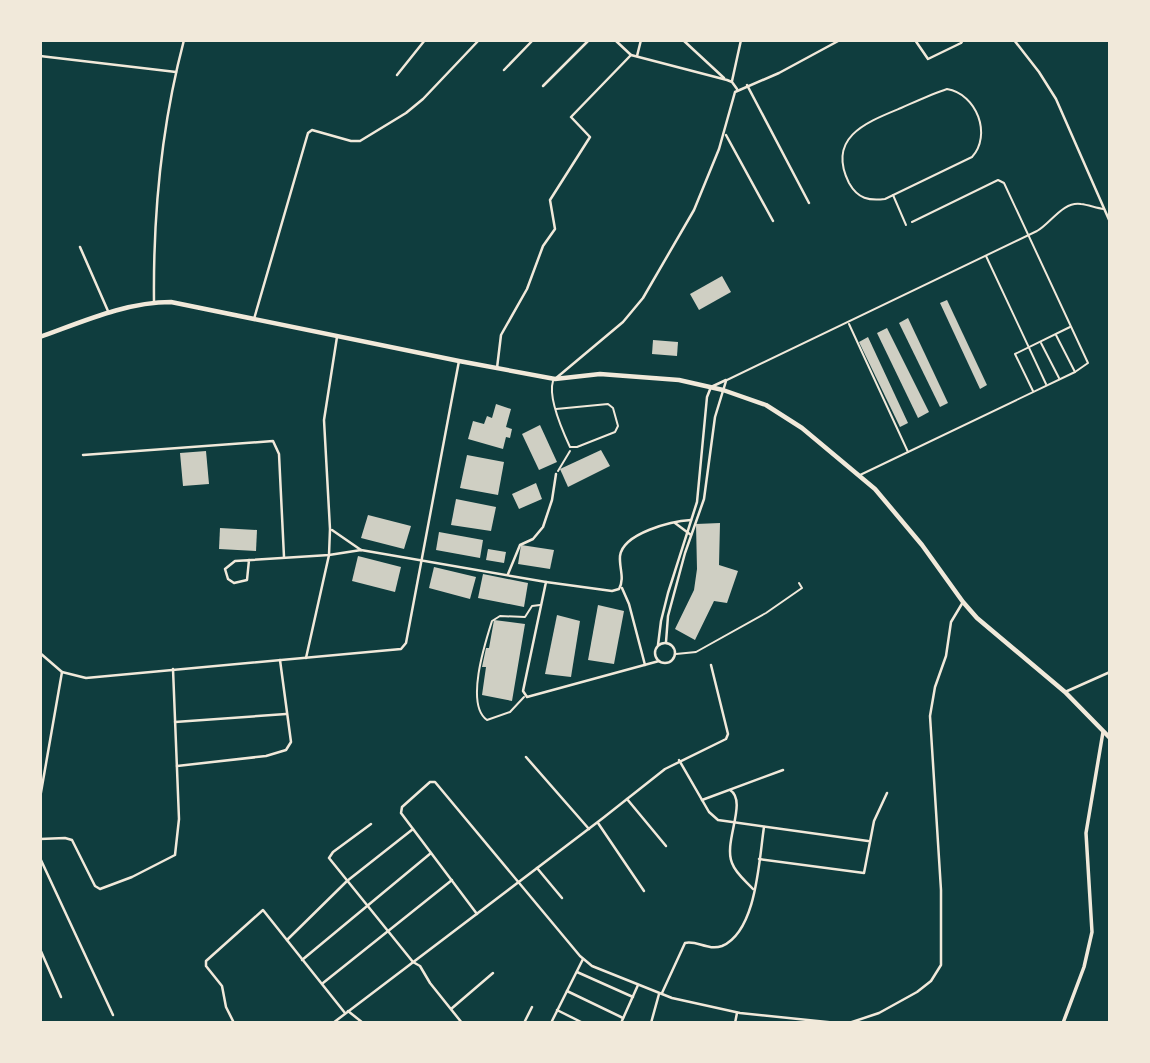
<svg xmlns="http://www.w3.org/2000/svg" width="1150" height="1063" viewBox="0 0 1150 1063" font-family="Quicksand,sans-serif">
<rect width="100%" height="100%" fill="#0f3d3e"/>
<g fill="#cfcfc3">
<polygon points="722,276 731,292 699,310 690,294"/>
<polygon points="947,300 987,385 980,389 940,303"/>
<polygon points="908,318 948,403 940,407 899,323"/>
<polygon points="887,328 929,412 918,418 877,333"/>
<polygon points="868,337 908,423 900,427 859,342"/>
<polygon points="653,340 678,342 677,356 652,354"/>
<polygon points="496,404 511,409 506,427 512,429 510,438 506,437 503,449 468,439 473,421 484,424 487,416 492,418"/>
<polygon points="540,425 557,462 539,470 522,434"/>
<polygon points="601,450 610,466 568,487 560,469"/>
<polygon points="206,451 209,484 183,486 180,453"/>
<polygon points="467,455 504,462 498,495 460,488"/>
<polygon points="536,483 542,499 519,509 512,494"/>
<polygon points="456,499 496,507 491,531 451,525"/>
<polygon points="368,515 411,526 404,549 361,538"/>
<polygon points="720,523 719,565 738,571 727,603 714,601 695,640 675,629 694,590 697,569 696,524"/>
<polygon points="220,528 257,530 256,551 219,549"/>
<polygon points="439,532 483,540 480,558 436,550"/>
<polygon points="521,545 554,550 550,569 518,564"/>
<polygon points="488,549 506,552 504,563 486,560"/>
<polygon points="358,556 401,567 395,592 352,581"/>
<polygon points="434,567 476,577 470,599 429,588"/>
<polygon points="483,574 528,583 524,607 478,598"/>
<polygon points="598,605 624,611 614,664 588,660"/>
<polygon points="557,615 580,621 571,677 545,674"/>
<polygon points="494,620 525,624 512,701 482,695 486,667 482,667 486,648 489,648"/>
</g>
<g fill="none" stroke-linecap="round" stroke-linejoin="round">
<g stroke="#f1e9da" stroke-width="2">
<path d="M947 89C977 94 992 135 972 157L885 199C869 201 858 199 849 183 826 137 867 122 901 108 917 101 932 94 947 89Z"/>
<polyline points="558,471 570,451"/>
</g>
<g stroke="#f1e9da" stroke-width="2">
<polyline points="893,195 906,225"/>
<polyline points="986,256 1046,384"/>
<polyline points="849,324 908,452"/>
<polyline points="1056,335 1075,372"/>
<polyline points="1041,343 1059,378"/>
<path d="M727 380 1037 231C1051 223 1063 201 1081 204 1089 205 1096 208 1104 209"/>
<path d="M553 381C548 397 563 432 570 447H577L615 432 618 426 613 408 608 404 556 409"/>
<polyline points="1033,391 1015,354 1070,327"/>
<polyline points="860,475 1075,372 1088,363 1004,183 998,180 912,222"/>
<polyline points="676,654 696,652 766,613 802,588 799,583"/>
<path d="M524 697 510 712 487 720C465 705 485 643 492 621L500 616 525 617 532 606 540 605"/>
</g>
<g stroke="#f1e9da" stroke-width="2.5">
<polyline points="615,40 631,55 727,80 732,82 737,89"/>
<polyline points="683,40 724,78"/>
<polyline points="915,40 928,59 961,43 963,40"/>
<polyline points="1014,40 1039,72 1056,99 1110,222"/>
<polyline points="40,56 176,72"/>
<polyline points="637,56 641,40"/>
<polyline points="504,70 533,40"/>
<polyline points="397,75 425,40"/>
<polyline points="732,81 741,40"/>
<polyline points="747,85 809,203"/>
<polyline points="543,86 589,40"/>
<polyline points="726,135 773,221"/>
<polyline points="80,247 108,311"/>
<path d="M154 302C153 213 161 127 184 40"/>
<polyline points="254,319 308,133 312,130 351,141 360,141 406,113 423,99 479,40"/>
<polyline points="497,368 501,335 527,289 543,246 555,229 550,200 590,137 571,117 631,55"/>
<polyline points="555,379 623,322 643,298 694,210 719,149 735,92 779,73 840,40"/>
<polyline points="83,455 273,441 279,454 284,557"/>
<polyline points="675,523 691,535"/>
<polyline points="332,530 361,550"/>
<polyline points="249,560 247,580 234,583 228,579 225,569 235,561 329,555 361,550 546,582 523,691 527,697 659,661"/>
<polyline points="508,574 520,545 533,539 543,527 552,500 556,474"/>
<path d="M546 582 612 591 619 589C625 578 619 568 620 556 623 533 672 521 691 520"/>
<polyline points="622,588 629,604 645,665"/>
<polyline points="666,642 668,616 685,553 704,499 715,417 726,381"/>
<circle cx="665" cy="653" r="10"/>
<polyline points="658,645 661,621 668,593 697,502 707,397 711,387 726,380"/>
<polyline points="40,653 62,672 86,678 401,649 406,643 459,361"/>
<polyline points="306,658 329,555 330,529 324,420 337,337"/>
<polyline points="1065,692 1110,672"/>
<polyline points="175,722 286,714"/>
<polyline points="526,757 589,829"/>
<polyline points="679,760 709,812 718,820 868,841"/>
<polyline points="177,766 266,756 286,750 291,742 280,660"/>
<path d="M730 790C748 801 723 842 732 863 736 874 746 881 753 889"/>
<polyline points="40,798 62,672"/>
<polyline points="627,799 666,846"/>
<polyline points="702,800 783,770"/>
<polyline points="598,823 644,891"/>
<polyline points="371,824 333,852 329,858 413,962 420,966 430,983 462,1023"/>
<polyline points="40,839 65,838 72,840 95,886 100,889 132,877 175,855 179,819 173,669"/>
<polyline points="40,858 113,1015"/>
<polyline points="759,859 864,873 874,821 887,793"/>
<polyline points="537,868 562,898"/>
<polyline points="477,914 401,813 402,807 430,782 435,782 580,956 592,966 672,998 740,1013 837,1023"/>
<polyline points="287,940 347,881 413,829"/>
<polyline points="40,949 61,997"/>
<polyline points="302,960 431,853"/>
<polyline points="577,972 633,997"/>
<polyline points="323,983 452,880"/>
<polyline points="567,991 623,1018"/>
<path d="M662 993 685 943C697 940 708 951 722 946 757 931 759 859 764 827"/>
<polyline points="451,1009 493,973"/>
<polyline points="557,1010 583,1023"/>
<polyline points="348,1011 363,1023"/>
<polyline points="234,1023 226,1007 222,986 206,966 206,961 263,910 345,1013"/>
<polyline points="333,1023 603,818 665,769 726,739 728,734 711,665"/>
<polyline points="524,1023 532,1007"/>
<polyline points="551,1023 583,959"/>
<polyline points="621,1023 638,985"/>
<polyline points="651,1023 659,994"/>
<polyline points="735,1023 737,1013"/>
<polyline points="849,1023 879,1013 917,992 931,981 941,965 941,890 930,716 935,687 946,656 951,622 963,602"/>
</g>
<polyline stroke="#f1e9da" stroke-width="3.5" points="1063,1023 1084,967 1092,932 1086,833 1103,732"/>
<path stroke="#f1e9da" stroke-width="4.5" d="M40 337C82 322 126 302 171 302L459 361 555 379 600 374 679 380 723 390 766 405 802 428 875 489 922 545 963 602 977 618 1065 692 1110 738"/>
</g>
<rect width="1150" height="1063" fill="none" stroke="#f1e9da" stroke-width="84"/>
</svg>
